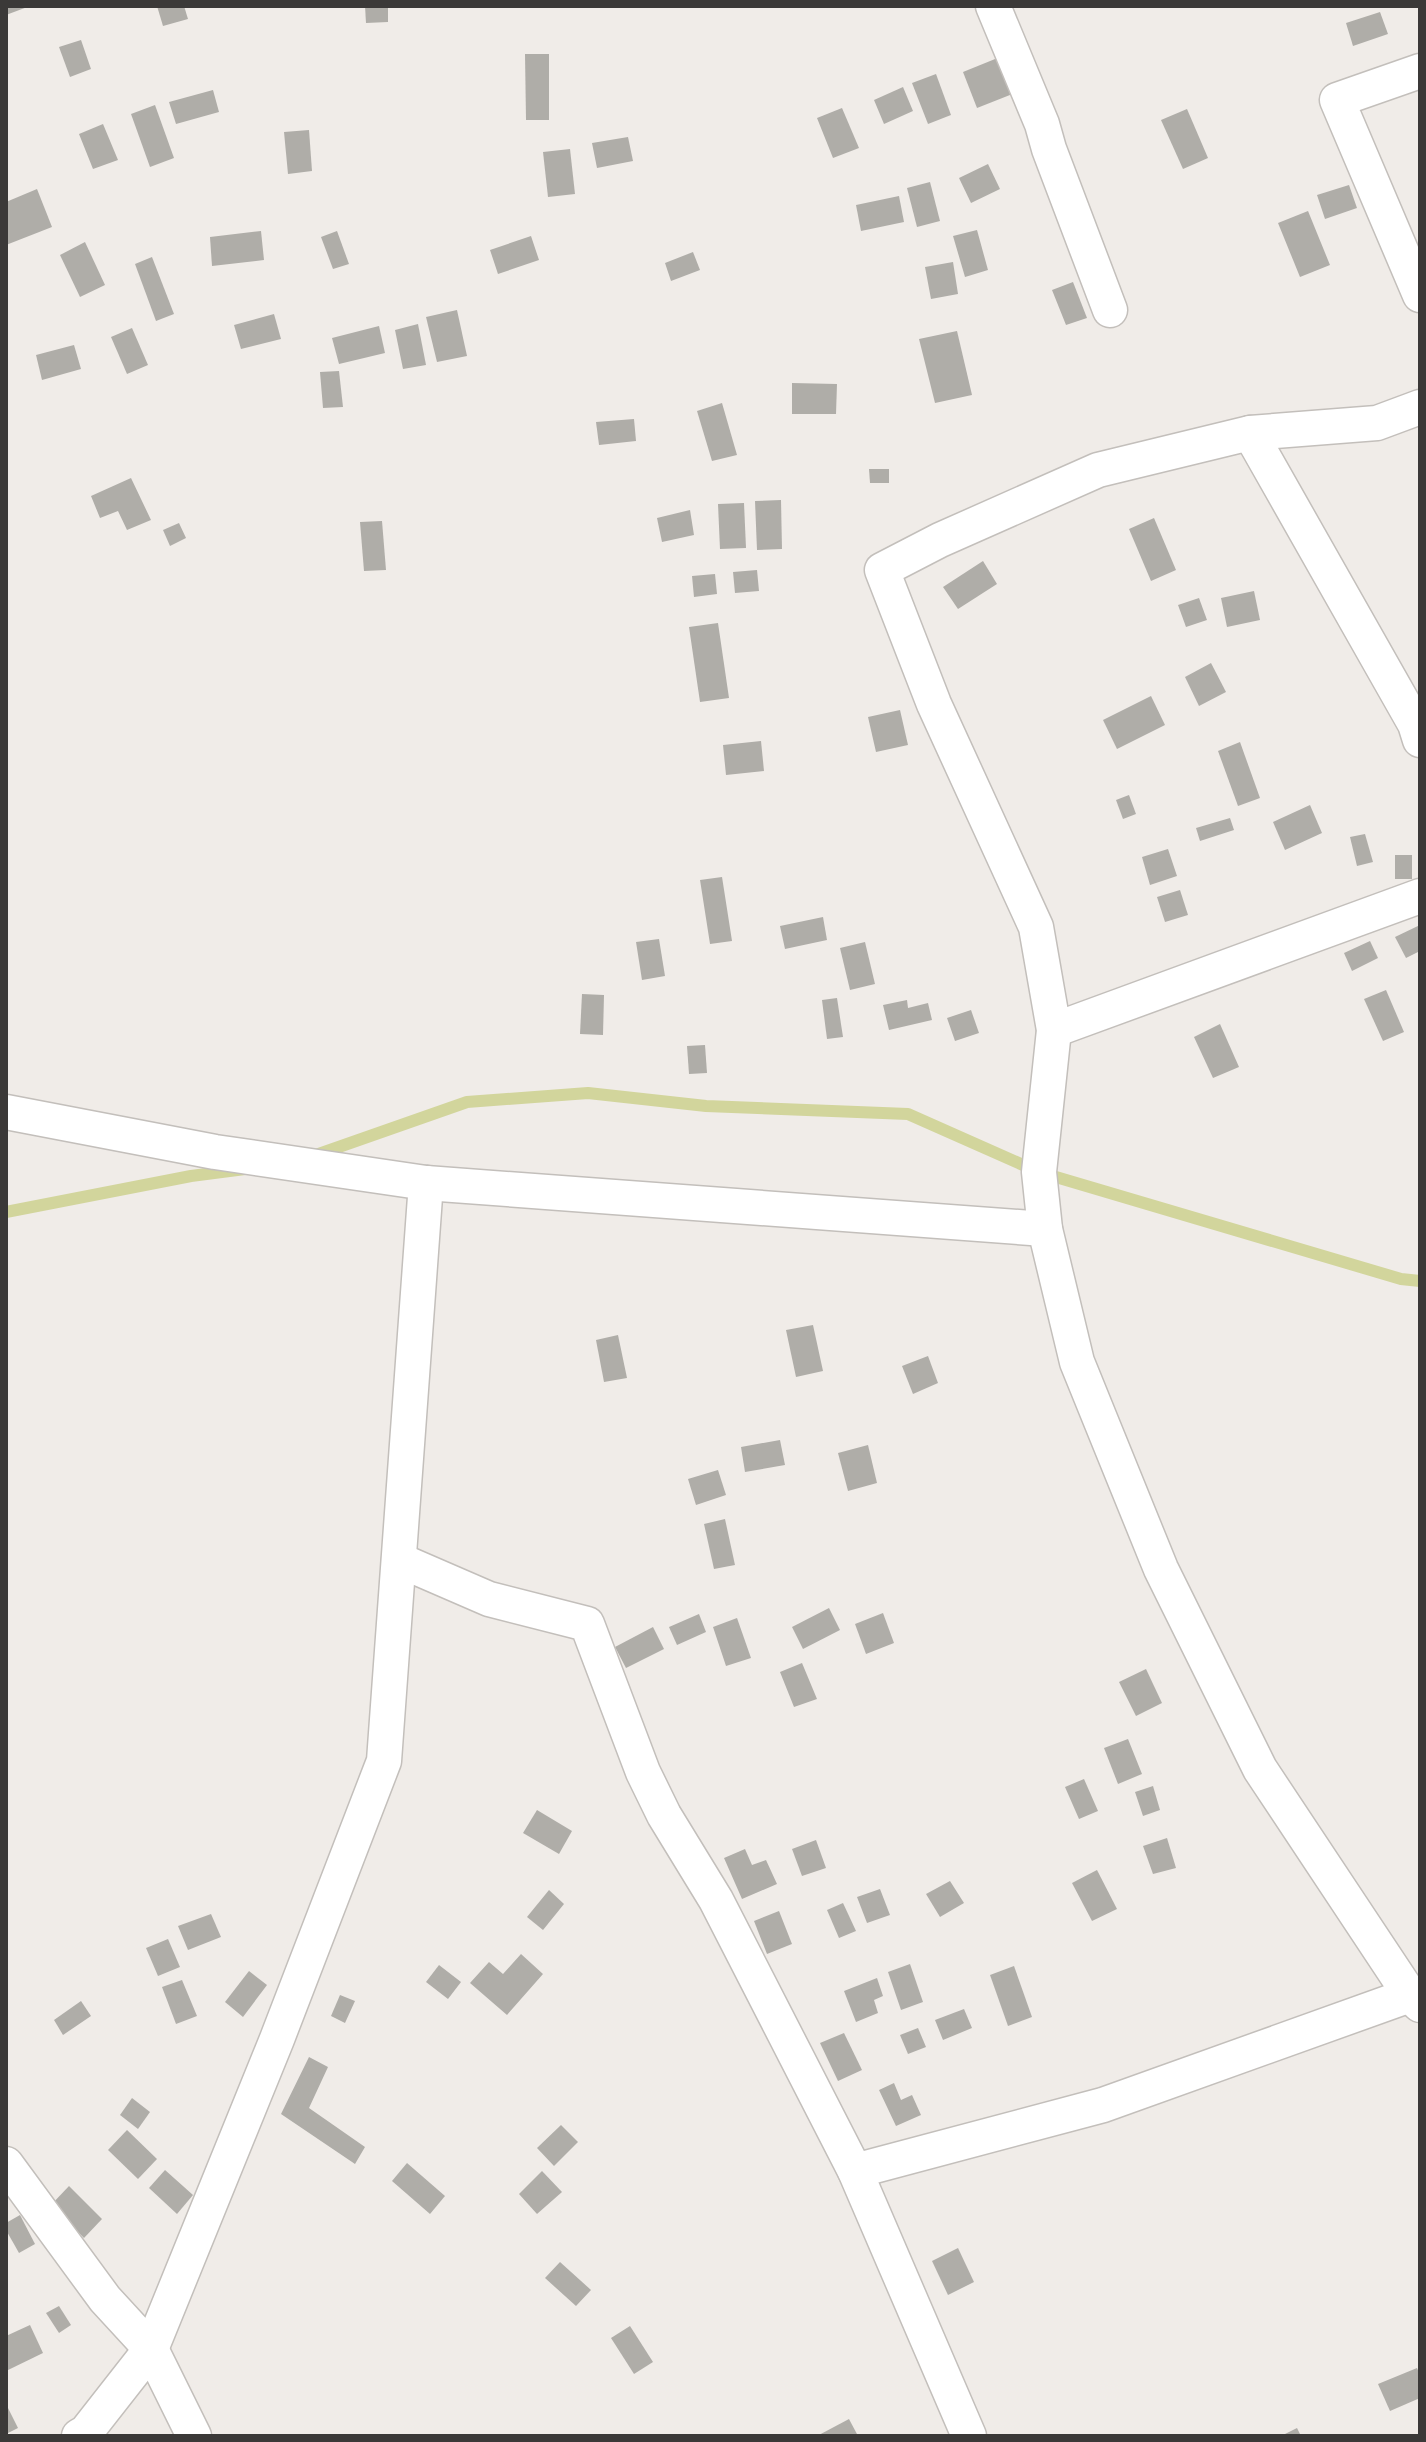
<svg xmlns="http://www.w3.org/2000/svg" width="1426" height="2442" viewBox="0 0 1426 2442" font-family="'Asap Condensed',sans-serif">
<rect width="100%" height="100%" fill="#f0ece8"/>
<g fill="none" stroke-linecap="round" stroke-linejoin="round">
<g stroke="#d2d59c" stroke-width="12">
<polyline points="313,1156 467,1102 588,1093 706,1106 908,1114 1039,1172 1401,1279 1420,1281"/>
<polyline points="6,1212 191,1176 245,1169"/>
</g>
</g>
<g fill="#afada8">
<polygon points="6,6 30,6 6,15"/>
<polygon points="157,6 184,6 188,19 163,26"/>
<polygon points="365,6 388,6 388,22 366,23"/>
<polygon points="1380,12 1388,34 1353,46 1346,23"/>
<polygon points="81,40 91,69 70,77 59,47"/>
<polygon points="525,54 549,54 549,120 526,120"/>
<polygon points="1000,57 1015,93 977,108 963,72"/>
<polygon points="936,74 951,115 928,124 912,83"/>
<polygon points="903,87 913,111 884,124 874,100"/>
<polygon points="213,90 219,112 176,124 169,102"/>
<polygon points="155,105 174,158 150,167 131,114"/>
<polygon points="842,108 859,148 833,158 817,118"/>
<polygon points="1187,109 1208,158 1183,169 1161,120"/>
<polygon points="103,124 118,160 93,169 79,134"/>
<polygon points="309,130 312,171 288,174 284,132"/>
<polygon points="628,137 633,161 597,168 592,143"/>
<polygon points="570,149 575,194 548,197 543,152"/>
<polygon points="988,164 1000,189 971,203 959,178"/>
<polygon points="930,182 940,221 917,227 907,188"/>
<polygon points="1349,185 1357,208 1325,219 1317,195"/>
<polygon points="37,189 52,227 6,245 6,202"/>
<polygon points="899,196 904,222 861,231 856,205"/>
<polygon points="1308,211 1330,265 1300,277 1278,223"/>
<polygon points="977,230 988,270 965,277 953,236"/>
<polygon points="261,231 264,260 212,266 210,237"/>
<polygon points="337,231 349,264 333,269 321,237"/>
<polygon points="531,236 539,260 498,274 490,250"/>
<polygon points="85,242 105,285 80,297 60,255"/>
<polygon points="693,252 700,270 671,281 665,263"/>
<polygon points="152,257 174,314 156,321 135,264"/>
<polygon points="953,262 958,294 931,299 925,267"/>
<polygon points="1073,282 1087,318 1066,325 1052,290"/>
<polygon points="457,310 467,356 437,362 426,317"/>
<polygon points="274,314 281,339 241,349 234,325"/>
<polygon points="418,324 426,365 403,369 395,330"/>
<polygon points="379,326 385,353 339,364 332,338"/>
<polygon points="132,328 148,365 127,374 111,337"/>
<polygon points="957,331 972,395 935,403 919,339"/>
<polygon points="74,345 81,369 42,380 36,355"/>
<polygon points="339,371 343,407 323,408 320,372"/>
<polygon points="792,383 837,384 836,414 792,414"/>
<polygon points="722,403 737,455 712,461 697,411"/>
<polygon points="634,419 636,441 599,445 596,422"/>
<polygon points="869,469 889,469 889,483 870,483"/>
<polygon points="131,478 151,520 127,530 118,511 100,518 91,496"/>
<polygon points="781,500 782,549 757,550 755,501"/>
<polygon points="744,503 746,548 720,549 718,504"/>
<polygon points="690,510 694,535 662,542 657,518"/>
<polygon points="1154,518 1176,570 1151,581 1129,529"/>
<polygon points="382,521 386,570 364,571 360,522"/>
<polygon points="179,523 186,538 170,546 163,530"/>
<polygon points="983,561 997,584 958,609 943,587"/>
<polygon points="757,570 759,591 735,593 733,572"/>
<polygon points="715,574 717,594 694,597 692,576"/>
<polygon points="1254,591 1260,620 1227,627 1221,598"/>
<polygon points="1199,598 1207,620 1186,627 1178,605"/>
<polygon points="718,623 729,698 700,702 689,627"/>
<polygon points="1211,663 1226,692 1199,706 1185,677"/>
<polygon points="1151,696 1165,725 1117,749 1103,720"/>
<polygon points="900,710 908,745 876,752 868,717"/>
<polygon points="761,741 764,771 726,775 723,745"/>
<polygon points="1240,742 1260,798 1238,806 1218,751"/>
<polygon points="1129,795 1136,814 1123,819 1116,800"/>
<polygon points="1310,805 1322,833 1285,850 1273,822"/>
<polygon points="1230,818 1234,830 1200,841 1196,828"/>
<polygon points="1365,834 1373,862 1357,866 1350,837"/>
<polygon points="1168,849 1177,876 1150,885 1142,857"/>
<rect x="1395" y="855" width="17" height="24"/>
<polygon points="722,877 732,941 710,944 700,880"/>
<polygon points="1180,890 1188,915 1165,922 1157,897"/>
<polygon points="823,917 827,940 785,949 780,926"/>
<polygon points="1420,925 1420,951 1406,958 1395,937"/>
<polygon points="659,939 665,976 642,980 636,942"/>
<polygon points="1370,941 1378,958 1352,971 1344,953"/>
<polygon points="865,942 875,984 850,990 840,948"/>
<polygon points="1386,990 1404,1032 1383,1041 1364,999"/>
<polygon points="582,994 604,995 603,1035 580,1034"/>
<polygon points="837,998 843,1037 827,1039 822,1000"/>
<polygon points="907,1000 908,1008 928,1003 932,1020 889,1030 883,1005"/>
<polygon points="971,1010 979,1033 955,1041 947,1018"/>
<polygon points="1220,1024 1239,1067 1213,1078 1194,1037"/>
<polygon points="705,1045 707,1073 689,1074 687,1046"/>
<polygon points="813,1325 823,1371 796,1377 786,1330"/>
<polygon points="618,1335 627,1378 604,1382 596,1340"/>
<polygon points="928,1356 938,1383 913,1394 902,1366"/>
<polygon points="780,1440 785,1465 745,1472 741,1447"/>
<polygon points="868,1445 877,1483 848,1491 838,1453"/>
<polygon points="718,1470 726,1495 696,1505 688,1479"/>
<polygon points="725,1519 735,1565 714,1569 704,1524"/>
<polygon points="829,1608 840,1630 803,1649 792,1627"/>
<polygon points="883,1613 894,1643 866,1654 855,1624"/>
<polygon points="699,1614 706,1632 677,1645 669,1627"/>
<polygon points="737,1618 751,1658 726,1666 713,1627"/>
<polygon points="653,1627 664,1649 626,1668 615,1647"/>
<polygon points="802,1663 817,1699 794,1707 780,1672"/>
<polygon points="1146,1669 1162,1703 1136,1716 1119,1682"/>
<polygon points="1128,1739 1142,1774 1118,1784 1104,1748"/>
<polygon points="1084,1779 1098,1811 1079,1819 1065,1787"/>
<polygon points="1153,1786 1160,1810 1143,1816 1135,1792"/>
<polygon points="537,1810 572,1831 559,1854 523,1833"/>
<polygon points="1167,1838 1176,1868 1153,1874 1143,1846"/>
<polygon points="816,1840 826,1868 802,1876 792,1849"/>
<polygon points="745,1849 752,1865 766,1860 777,1884 742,1899 724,1858"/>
<polygon points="1097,1870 1117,1909 1092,1921 1072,1883"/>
<polygon points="950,1881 964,1903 940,1917 926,1894"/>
<polygon points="880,1889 890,1915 867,1923 857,1897"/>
<polygon points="549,1890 564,1904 543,1930 527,1917"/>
<polygon points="843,1903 856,1931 839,1938 827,1910"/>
<polygon points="779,1911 792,1944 767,1954 754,1921"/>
<polygon points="211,1914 221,1937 188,1950 178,1926"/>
<polygon points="168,1939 180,1967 158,1976 146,1948"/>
<polygon points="521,1954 543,1974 507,2015 470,1983 489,1962 503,1974"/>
<polygon points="910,1964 923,2002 901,2010 888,1972"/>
<polygon points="439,1965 461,1982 448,1999 426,1982"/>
<polygon points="1014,1966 1032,2017 1008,2026 990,1975"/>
<polygon points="249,1971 267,1985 243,2017 225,2002"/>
<polygon points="877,1978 883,1996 874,2000 878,2013 856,2022 844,1991"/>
<polygon points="182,1980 197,2016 176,2024 162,1987"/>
<polygon points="340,1995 355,2001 345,2023 331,2016"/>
<polygon points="81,2001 91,2016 63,2035 54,2020"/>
<polygon points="964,2009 972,2028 943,2040 935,2020"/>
<polygon points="918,2028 926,2047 908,2054 900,2035"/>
<polygon points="844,2033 862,2070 838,2081 820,2043"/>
<polygon points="309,2057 328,2067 309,2108 365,2147 355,2164 281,2114"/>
<polygon points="894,2083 901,2100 912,2095 921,2115 896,2126 879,2090"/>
<polygon points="132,2098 150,2112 138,2129 120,2115"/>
<polygon points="561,2125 578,2142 554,2166 537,2148"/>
<polygon points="127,2130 157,2159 138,2179 108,2150"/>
<polygon points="407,2163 445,2196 430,2214 392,2181"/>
<polygon points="165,2170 193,2195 177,2214 149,2188"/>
<polygon points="542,2171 562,2192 537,2214 519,2194"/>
<polygon points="69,2186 102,2219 84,2238 51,2205"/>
<polygon points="20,2215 35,2244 19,2253 6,2230 6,2223"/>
<polygon points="958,2248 974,2282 948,2295 932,2261"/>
<polygon points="560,2262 591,2290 576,2306 545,2278"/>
<polygon points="59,2306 71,2325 59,2333 46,2313"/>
<polygon points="30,2325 43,2353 6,2371 6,2336"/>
<polygon points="630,2326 653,2362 634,2374 611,2338"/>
<polygon points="1417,2368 1420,2375 1420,2398 1390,2411 1378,2384"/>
<polygon points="6,2404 18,2428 6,2434"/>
<polygon points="849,2419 858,2436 817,2436"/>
<polygon points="1297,2428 1301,2436 1281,2436"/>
</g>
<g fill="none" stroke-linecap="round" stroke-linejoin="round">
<defs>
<g id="street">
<polyline points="993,6 1042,124 1049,149 1110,310"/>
<polyline points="1420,71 1337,100 1420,295"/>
<polyline points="1420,407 1377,423 1250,433 1098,470 940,540 882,570 934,704 1036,927 1054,1030 1039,1172 1045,1229 1077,1362 1161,1569 1260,1769 1410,1995 1420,2005"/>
<polyline points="1250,433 1415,724 1420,740"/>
<polyline points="1054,1030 1420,896"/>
<polyline points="6,1112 215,1152 426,1183 1045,1229"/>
<polyline points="399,1560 489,1599 587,1624 643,1772 664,1815 716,1900 855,2171 969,2436"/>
<polyline points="6,2164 105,2299 151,2349 194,2436"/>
<polyline points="855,2171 1103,2105 1410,1995"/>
<polyline points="79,2436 86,2432 151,2349 277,2039 384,1761 426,1183"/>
</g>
</defs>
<use href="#street" stroke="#c3bfbb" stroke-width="37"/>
<use href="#street" stroke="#fff" stroke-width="34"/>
</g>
<rect width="1426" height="2442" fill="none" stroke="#3b3938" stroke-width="16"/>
</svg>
